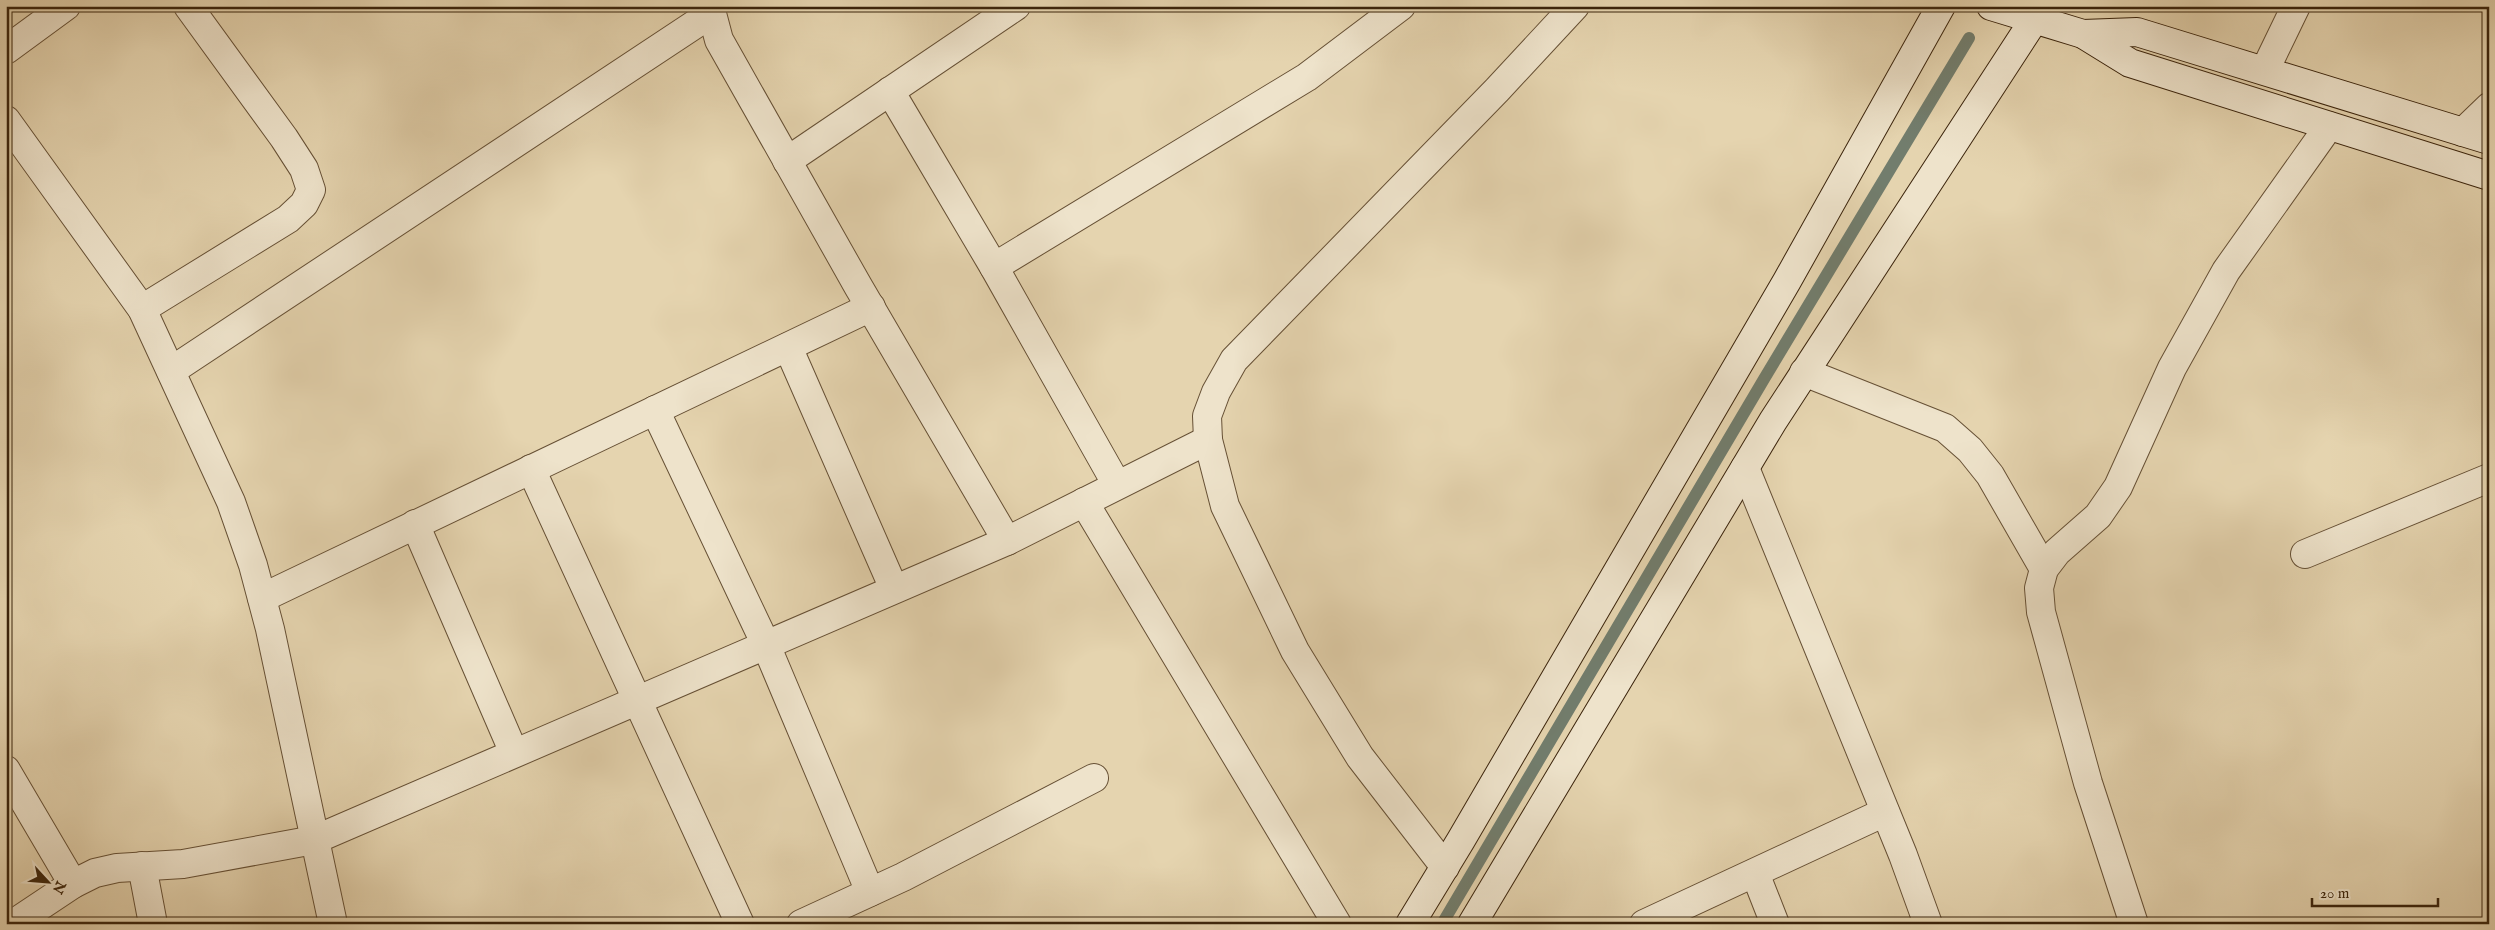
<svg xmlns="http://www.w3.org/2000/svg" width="2495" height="930" viewBox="0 0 2495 930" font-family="'IM FELL English',serif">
<rect width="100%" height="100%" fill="#e5d4af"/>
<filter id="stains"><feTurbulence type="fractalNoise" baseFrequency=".004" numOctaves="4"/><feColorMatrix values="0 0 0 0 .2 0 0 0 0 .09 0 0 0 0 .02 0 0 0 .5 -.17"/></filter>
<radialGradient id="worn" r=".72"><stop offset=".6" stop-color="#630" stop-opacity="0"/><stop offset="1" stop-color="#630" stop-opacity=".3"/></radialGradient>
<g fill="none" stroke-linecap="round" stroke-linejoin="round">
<polyline stroke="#727d6d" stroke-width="12" points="1442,924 1764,379 1969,38"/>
<defs>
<g id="street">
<polyline points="710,6 719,40 858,286 1007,541"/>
<polyline points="6,50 66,6"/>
<polyline points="2265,70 2296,6"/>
<polyline points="890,91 994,267 1117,485"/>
<polyline points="6,120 142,309 231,502 253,565 270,629 333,924"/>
<polyline points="2463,132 2489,107"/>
<polyline points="787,161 1016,6"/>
<polyline points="994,267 1307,77 1401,6"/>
<polyline points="142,309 288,219 304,204 311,190 304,169 284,138 188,6"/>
<polyline points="788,347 894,589"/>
<polyline points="171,371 712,13"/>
<polyline points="1804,372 1945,428 1970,450 1990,475 2044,569"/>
<polyline points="655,410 766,645 870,892"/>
<polyline points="1745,468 1903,855 1928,924"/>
<polyline points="531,469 740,924"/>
<polyline points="1084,502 1337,924"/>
<polyline points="415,524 514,753"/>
<polyline points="2305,554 2489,478"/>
<polyline points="262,598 871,307"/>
<polyline points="6,770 73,884"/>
<polyline points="142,866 153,924"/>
<polyline points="1445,867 1360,757 1295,651 1225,506 1208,440 1207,416 1216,392 1234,360 1497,90 1575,6"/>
<polyline points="1755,873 1775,924"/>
<polyline points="13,924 73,884 95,873 117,868 183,864 314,840 1007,541 1208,440"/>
<polyline points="801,924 903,877 1094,778"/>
<polyline points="1644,924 1885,812"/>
<polyline points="2134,924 2088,783 2041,612 2039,588 2044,569 2057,552 2098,516 2118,487 2172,368 2226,271 2329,126"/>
</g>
<g id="secondary">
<polyline points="1991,6 2083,34 2130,63 2489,176"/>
<polyline points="2083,34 2137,32 2489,140"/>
<polyline points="1410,924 1461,840 1787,281 1941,6"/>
<polyline points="1472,924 1773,421 2034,20 2035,6"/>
</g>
</defs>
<use href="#street" stroke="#665035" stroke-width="30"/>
<use href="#secondary" stroke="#3b240c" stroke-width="30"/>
<use href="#street" stroke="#eee3cb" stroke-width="28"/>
<use href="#secondary" stroke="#eee3cb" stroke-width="28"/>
</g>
<rect width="2495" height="930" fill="none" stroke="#e5d4af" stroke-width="25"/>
<rect x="8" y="8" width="2480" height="915" fill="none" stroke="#3b240c" stroke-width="2.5"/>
<rect x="12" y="12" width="2470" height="905" fill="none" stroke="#3b240c"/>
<g transform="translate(48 882) rotate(116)" stroke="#eee3cb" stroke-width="4" paint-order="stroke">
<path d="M0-4L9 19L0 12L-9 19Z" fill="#3b240c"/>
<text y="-8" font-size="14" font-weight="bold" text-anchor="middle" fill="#3b240c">N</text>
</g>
<path d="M2312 898v8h126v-8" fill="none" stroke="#3b240c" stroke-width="2.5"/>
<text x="2320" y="898" font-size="15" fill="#3b240c" stroke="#eee3cb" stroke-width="4" paint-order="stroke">20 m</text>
<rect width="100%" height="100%" filter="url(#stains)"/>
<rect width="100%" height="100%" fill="url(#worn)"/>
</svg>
